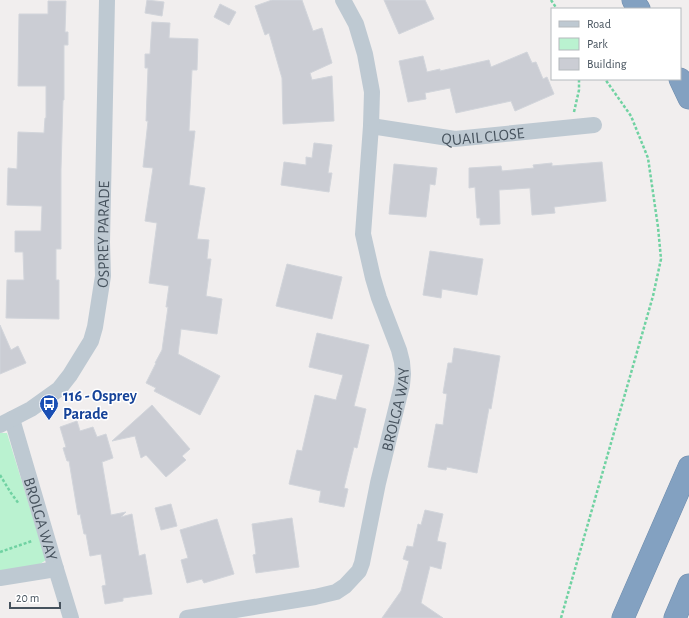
<svg xmlns="http://www.w3.org/2000/svg" width="689" height="618" viewBox="0 0 689 618" font-family="'Alegreya Sans',sans-serif">
<rect width="100%" height="100%" fill="#f1eeee"/>
<polygon fill="#baf2d0" points="0,433 7,433 46,560 37,566 0,571"/>
<g fill="#cbcdd4" stroke="#d2d5db">
<polygon points="147,0 164,2 162,16 145,13"/>
<polygon points="272,0 302,0 313,31 322,28 332,63 310,73 312,80 332,76 334,121 283,124 282,78 269,33 265,35 255,6"/>
<polygon points="384,0 425,0 434,19 399,34"/>
<polygon points="48,1 66,1 65,32 68,32 68,45 64,45 64,100 63,100 61,169 61,249 56,249 56,280 59,280 59,319 6,318 7,280 24,280 23,252 15,252 15,231 41,231 42,206 7,205 8,168 17,169 18,132 44,133 45,118 46,118 46,86 18,86 19,14 48,14"/>
<polygon points="220,4 236,12 229,25 214,17"/>
<polygon points="152,22 170,23 169,38 198,39 197,70 192,70 189,131 195,131 189,185 205,188 197,239 209,240 207,259 211,259 206,296 222,299 217,334 181,329 178,354 220,376 200,415 154,391 156,388 146,383 156,363 155,363 162,350 168,307 166,307 169,286 149,283 157,223 145,221 153,168 143,167 148,121 146,121 148,68 145,68 145,54 150,54"/>
<polygon points="527,52 532,63 536,62 543,79 547,77 554,94 515,111 511,101 456,113 450,88 425,93 426,99 408,102 399,61 423,56 427,72 440,69 440,71 489,60 491,67"/>
<polygon points="314,143 332,145 328,173 332,173 329,192 281,185 284,162 306,165 306,157 312,158"/>
<polygon points="602,162 606,201 554,207 555,213 532,215 530,188 499,190 500,224 480,225 480,218 477,218 475,187 469,188 469,168 501,166 502,171 534,168 533,165 552,163 552,166"/>
<polygon points="394,164 437,168 435,185 430,184 426,217 389,214"/>
<polygon points="430,251 483,259 477,295 442,289 441,298 423,295"/>
<polygon points="287,264 342,277 332,319 276,306"/>
<polygon points="0,325 11,350 18,346 26,363 0,374"/>
<polygon points="317,333 369,345 354,406 366,409 357,448 354,447 344,488 348,489 344,507 319,502 321,491 289,484 297,450 302,451 315,395 336,400 343,375 309,367"/>
<polygon points="454,348 500,356 491,409 489,408 477,473 447,467 446,470 428,467 436,424 443,425 447,394 443,393 448,363 452,363"/>
<polygon points="152,405 190,449 182,456 186,460 166,477 146,455 141,458 135,436 112,441"/>
<polygon points="77,421 80,431 93,427 97,437 106,434 113,458 102,462 111,515 126,512 121,517 132,514 139,556 145,554 152,594 123,598 123,601 105,604 102,586 106,585 101,554 90,556 86,534 84,534 80,514 78,515 69,461 67,461 63,448 66,447 60,427"/>
<polygon points="171,504 177,526 161,530 155,508"/>
<polygon points="425,510 443,514 437,541 446,543 441,569 430,566 421,603 443,618 382,618 401,591 409,561 403,559 407,546 413,547 418,524 421,525"/>
<polygon points="292,518 299,567 256,573 253,555 256,554 252,524"/>
<polygon points="217,519 234,574 204,583 202,579 187,583 181,560 188,558 180,530"/>
</g>
<g fill="none" stroke-linecap="round" stroke-linejoin="round">
<defs>
<g id="motorway">
<polyline points="633,0 639,9"/>
<polyline points="680,79 689,98"/>
<polyline points="623,618 689,467"/>
<polyline points="675,618 689,585"/>
</g>
</defs>
<use href="#motorway" stroke="#6e8cac" stroke-width="23"/>
<g stroke="#70d2a2" stroke-width="2.5" stroke-dasharray="3 2" stroke-linecap="butt">
<polyline points="551,0 557,9"/>
<polyline points="574,112 579,90 579,79"/>
<polyline points="0,475 11,493 19,504"/>
<polyline points="0,552 32,541"/>
<polyline points="561,618 653,296 661,259 658,227 648,158 631,116 605,79"/>
</g>
<g stroke="#bec9d2" stroke-width="16">
<path id="s1" d="M371 126 455 139 594 125"/>
<path id="s2" d="M12 419 56 569 71 618"/>
<path id="s3" d="M0 425 31 409 59 389 70 375 91 341 95 327 103 276 102 242 107 0"/>
<polyline points="0,578 56,569"/>
<path id="s4" d="M187 618 315 597 336 592 345 586 359 571 362 563 378 483 402 385 403 374 402 362 399 350 379 298 373 278 363 234 371 126 372 92 365 54 356 24 343 0"/>
</g>
<use href="#motorway" stroke="#83a1c1" stroke-width="22"/>
</g>
<defs>
<symbol id="bus-pin" viewBox="-11 -11 22 30"><path d="M0 17L-7.5 6A9.5 9.5 0 1 1 7.5 6Z" fill="#1a4fb4" stroke="#fff"/><path d="M-5-6H5V4H4V6H2V4H-2V6H-4V4H-5ZM-3.5-4V0h7V-4ZM-3.5 1.2v1.5H-2V1.2ZM2 1.2v1.5H3.5V1.2Z" fill="#fff"/></symbol>
</defs>
<g fill-rule="evenodd">
<use href="#bus-pin" x="38" y="393" width="22" height="30"/>
</g>
<g text-anchor="middle" stroke-width="3" stroke-linejoin="round" paint-order="stroke">
<g font-size="16" fill="#46525d" stroke="#fff">
<text dy="6" stroke="none"><textPath href="#s1" startOffset="113">QUAIL CLOSE</textPath></text>
<text dy="6" stroke="none"><textPath href="#s3" startOffset="235">OSPREY PARADE</textPath></text>
<text dy="6" stroke="none"><textPath href="#s4" startOffset="349">BROLGA WAY</textPath></text>
<text dy="6" stroke="none"><textPath href="#s2" startOffset="104">BROLGA WAY</textPath></text>
</g>
<g font-size="16" font-weight="bold" fill="#164399" stroke="#fff" text-anchor="start">
<text x="63" y="401">116 - Osprey<tspan x="63" dy="18">Parade</tspan></text>
</g>
</g>
<rect x="551" y="8" width="130" height="72" fill="#ffffff" stroke="#b5babe"/>
<rect x="559" y="21" width="20" height="6" fill="#bec9d2" stroke="#b5babe"/>
<text x="587" y="28" font-size="12" fill="#46525d">Road</text>
<rect x="559" y="38" width="20" height="12" fill="#baf2d0" stroke="#b5babe"/>
<text x="587" y="48" font-size="12" fill="#46525d">Park</text>
<rect x="559" y="58" width="20" height="12" fill="#cbcdd4" stroke="#b5babe"/>
<text x="587" y="68" font-size="12" fill="#46525d">Building</text>
<path d="M10 602v6h50v-6" fill="none" stroke="#46525d" stroke-width="2"/>
<text x="16" y="602" font-size="12" fill="#46525d" stroke="#ffffff" stroke-width="3" paint-order="stroke">20 m</text>
</svg>
